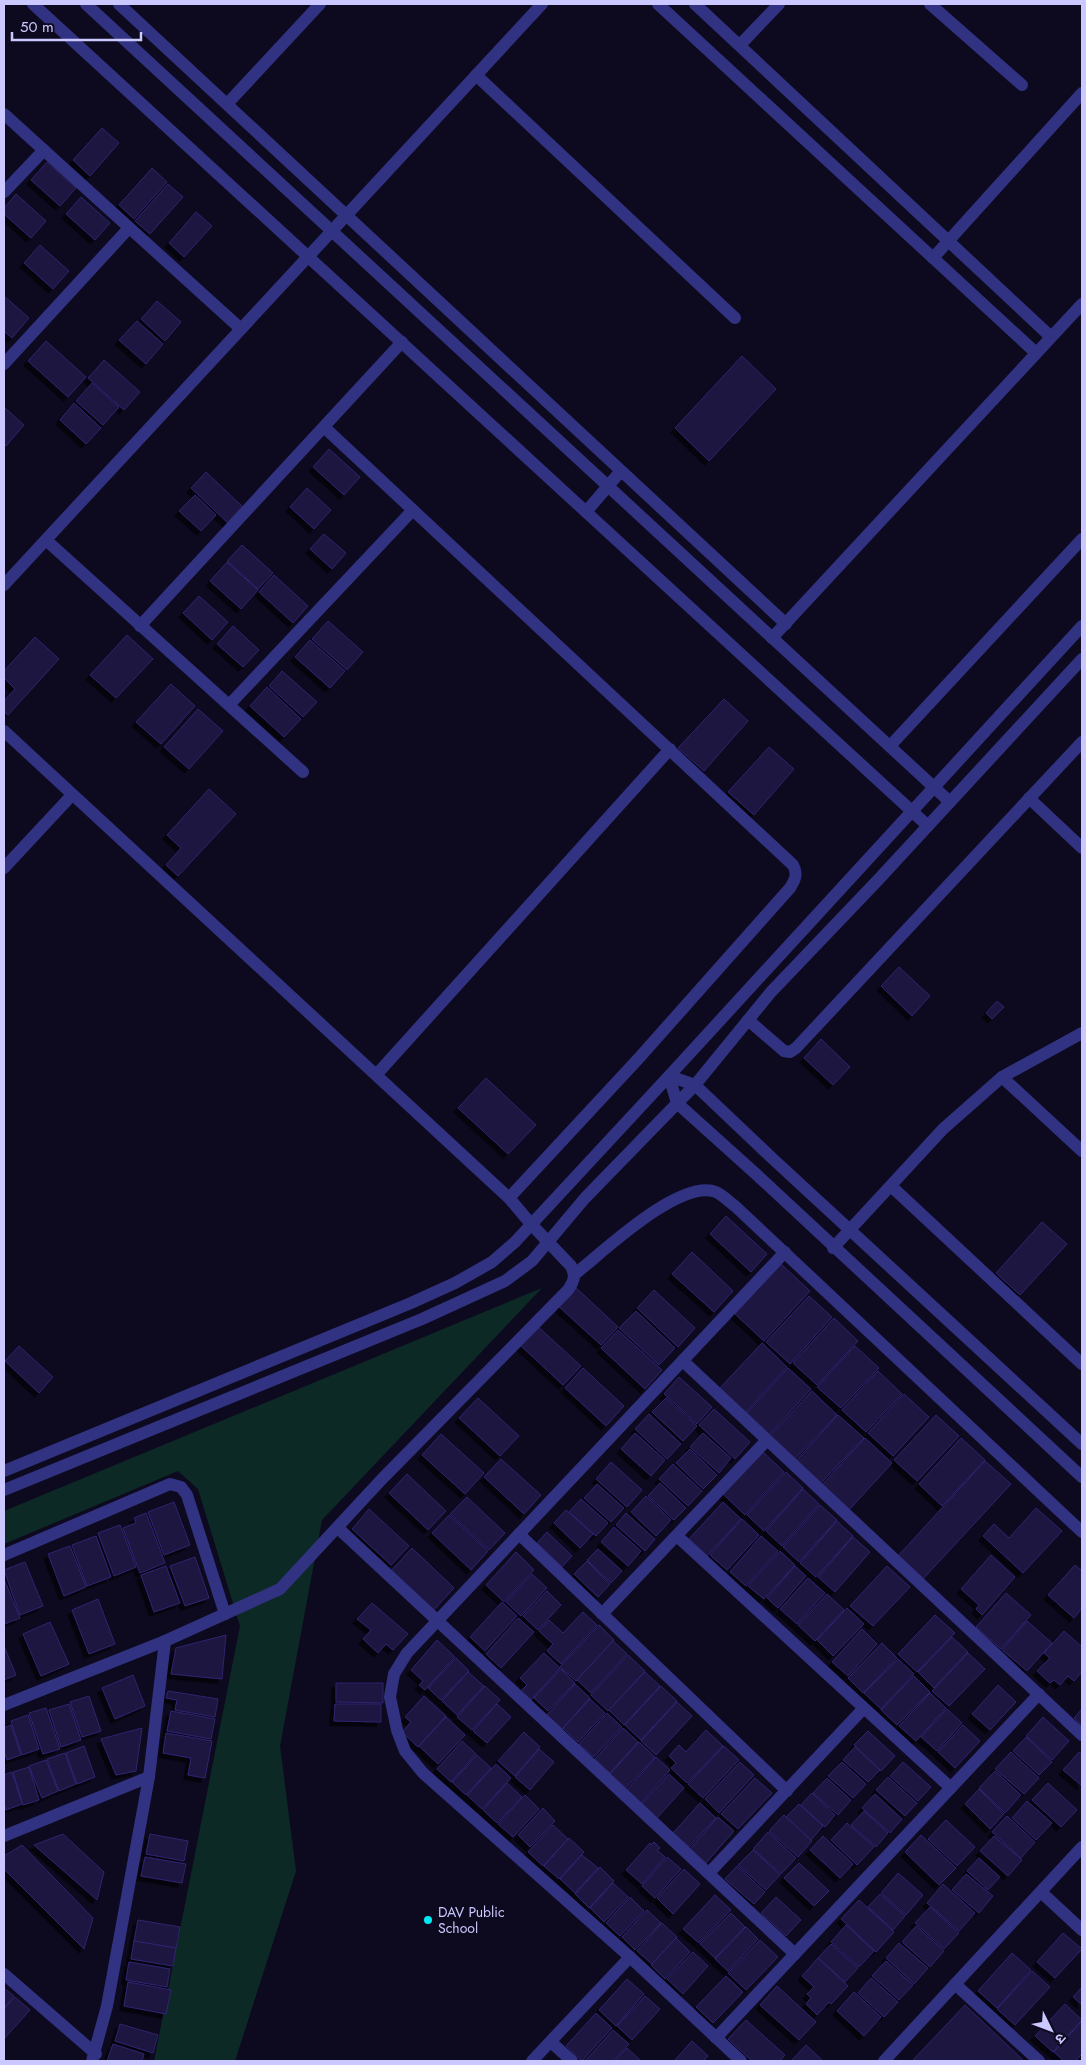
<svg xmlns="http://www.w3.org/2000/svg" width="1086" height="2065" viewBox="0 0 1086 2065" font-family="Jost,'Noto Sans Devanagari',sans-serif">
<defs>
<filter id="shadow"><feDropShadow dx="-4.5" dy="4.5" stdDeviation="0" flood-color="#0009"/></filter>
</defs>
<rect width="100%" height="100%" fill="#0d0a1f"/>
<polygon fill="#0d2926" points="542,1288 322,1520 280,1746 296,1871 235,2061 154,2061 240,1626 198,1489 178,1471 4,1544 4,1511"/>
<g fill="#1b1541" stroke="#2f256f" filter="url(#shadow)">
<polygon points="102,128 119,143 90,176 73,160"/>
<polygon points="47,162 76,188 60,206 31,180"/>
<polygon points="152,168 167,182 134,219 119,205"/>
<polygon points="168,184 183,197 150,234 135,221"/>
<polygon points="16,194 46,221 31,238 4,214 4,208"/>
<polygon points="81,197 110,223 95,240 66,214"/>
<polygon points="196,212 212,226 184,257 169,243"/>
<polygon points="40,245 69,271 53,289 24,263"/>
<polygon points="4,296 29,318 12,338 4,331"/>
<polygon points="157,301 181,322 165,341 141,319"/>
<polygon points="137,321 163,344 146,364 119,340"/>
<polygon points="46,341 86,377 68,397 28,361"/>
<polygon points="742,356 776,389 709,461 675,428"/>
<polygon points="104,360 140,392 124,410 88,378"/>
<polygon points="92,383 119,407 103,425 76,401"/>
<polygon points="74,403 101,428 86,444 60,420"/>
<polygon points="4,407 24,425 6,446 4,444"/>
<polygon points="329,449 360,477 344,495 313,467"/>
<polygon points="206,472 244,508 229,524 191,488"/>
<polygon points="307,488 331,510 314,529 290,507"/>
<polygon points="195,495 216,515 201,531 179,511"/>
<polygon points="324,534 346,553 332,569 310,549"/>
<polygon points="242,545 273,573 258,589 227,561"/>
<polygon points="227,562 258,590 241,609 210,581"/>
<polygon points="274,575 308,606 293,623 259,592"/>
<polygon points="199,596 228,622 212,640 183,613"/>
<polygon points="328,621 363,652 347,670 312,639"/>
<polygon points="233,626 259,650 243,667 217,644"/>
<polygon points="127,635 153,659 116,698 90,675"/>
<polygon points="35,637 59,659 8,715 4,712 4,701 15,689 4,678 4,671"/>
<polygon points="310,640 345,671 330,688 295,657"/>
<polygon points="282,671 317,702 303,717 269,686"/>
<polygon points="171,684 195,706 161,744 136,722"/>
<polygon points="267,687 301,719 284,737 250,706"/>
<polygon points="724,699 748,721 704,771 678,748"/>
<polygon points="198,709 223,731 189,769 164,747"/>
<polygon points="769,747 794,769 754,815 728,792"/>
<polygon points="209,789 236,814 178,876 166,865 181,848 167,835"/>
<polygon points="899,967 930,996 912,1016 881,986"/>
<polygon points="997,1001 1004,1007 992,1019 986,1013"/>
<polygon points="821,1039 850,1067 833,1085 804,1058"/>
<polygon points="486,1078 536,1125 508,1154 458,1108"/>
<polygon points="726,1216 767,1254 751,1272 710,1234"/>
<polygon points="1042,1222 1067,1244 1020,1295 996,1273"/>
<polygon points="692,1252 733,1291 714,1312 672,1274"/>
<polygon points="781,1264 810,1291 764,1341 735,1314"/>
<polygon points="573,1285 618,1327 601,1345 556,1304"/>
<polygon points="654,1290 695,1328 678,1347 637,1308"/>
<polygon points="809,1296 832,1317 790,1364 766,1342"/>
<polygon points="636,1311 675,1348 659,1365 619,1328"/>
<polygon points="834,1318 858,1341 817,1385 793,1363"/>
<polygon points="536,1325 581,1366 563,1385 519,1344"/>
<polygon points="618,1330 662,1370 645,1389 601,1348"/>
<polygon points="762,1343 787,1367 745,1413 719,1389"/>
<polygon points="19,1346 53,1377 39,1393 5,1361"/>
<polygon points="855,1346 879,1368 841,1408 817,1387"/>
<polygon points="583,1368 624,1406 606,1426 565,1388"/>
<polygon points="788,1368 811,1389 768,1436 745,1415"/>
<polygon points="878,1371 902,1394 866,1432 842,1410"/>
<polygon points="679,1377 712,1407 697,1424 664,1394"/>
<polygon points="812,1391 837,1415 794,1460 769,1437"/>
<polygon points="904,1394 929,1417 893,1456 868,1433"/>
<polygon points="478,1398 519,1436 500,1456 459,1418"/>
<polygon points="666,1398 697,1426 683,1441 652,1412"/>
<polygon points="714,1409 750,1442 735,1459 699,1425"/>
<polygon points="649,1414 681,1444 667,1459 635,1429"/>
<polygon points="838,1415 864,1438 818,1486 794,1463"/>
<polygon points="936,1415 959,1436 917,1481 894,1460"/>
<polygon points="635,1433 665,1460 651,1476 621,1449"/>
<polygon points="703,1433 731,1458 719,1473 690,1447"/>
<polygon points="441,1434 484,1473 465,1494 422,1455"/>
<polygon points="865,1438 892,1463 848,1511 821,1486"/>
<polygon points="961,1438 985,1460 942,1506 919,1484"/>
<polygon points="690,1449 717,1475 703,1489 676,1463"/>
<polygon points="762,1451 784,1472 745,1515 723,1494"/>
<polygon points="501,1459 541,1495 524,1514 484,1477"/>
<polygon points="985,1461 1011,1484 922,1580 897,1557"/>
<polygon points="611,1462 642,1490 627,1507 596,1479"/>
<polygon points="673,1464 702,1491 688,1506 659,1479"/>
<polygon points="786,1472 803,1488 764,1531 747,1515"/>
<polygon points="407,1474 446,1511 428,1530 389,1493"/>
<polygon points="660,1483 686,1508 674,1520 648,1496"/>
<polygon points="597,1484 624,1508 611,1522 584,1498"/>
<polygon points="803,1489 819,1504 782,1546 766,1531"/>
<polygon points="646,1496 671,1520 656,1536 631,1512"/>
<polygon points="467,1497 505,1533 489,1550 450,1514"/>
<polygon points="581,1499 608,1523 596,1536 569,1512"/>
<polygon points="174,1502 190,1545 164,1555 148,1512"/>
<polygon points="723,1502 741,1519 707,1556 689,1539"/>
<polygon points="820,1505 837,1520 799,1562 783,1547"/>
<polygon points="1036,1508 1062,1531 1023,1573 983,1536 994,1524 1009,1538"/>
<polygon points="369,1509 409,1546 391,1565 352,1529"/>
<polygon points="566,1510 593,1534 580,1548 554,1523"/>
<polygon points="146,1513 165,1563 140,1573 123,1528 136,1523 134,1518"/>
<polygon points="626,1513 655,1539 645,1551 616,1525"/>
<polygon points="449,1515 488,1551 471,1570 432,1533"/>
<polygon points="742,1519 759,1535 727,1570 710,1555"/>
<polygon points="837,1521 853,1536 816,1577 800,1563"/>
<polygon points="120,1525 136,1567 114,1576 98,1533"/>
<polygon points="614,1527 641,1551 628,1566 601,1542"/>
<polygon points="547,1532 572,1556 562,1567 537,1543"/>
<polygon points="96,1536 111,1577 87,1586 72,1545"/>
<polygon points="761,1536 778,1551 746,1586 730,1572"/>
<polygon points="853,1537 870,1552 835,1592 818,1577"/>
<polygon points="70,1546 86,1587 64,1596 48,1554"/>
<polygon points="412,1548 454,1588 432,1612 390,1572"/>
<polygon points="598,1549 622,1571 611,1583 587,1560"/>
<polygon points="780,1551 795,1565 764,1599 748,1586"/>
<polygon points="516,1552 534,1570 504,1602 486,1585"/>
<polygon points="991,1555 1015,1577 982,1615 976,1609 979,1605 961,1589"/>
<polygon points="195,1557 209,1598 185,1606 170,1566"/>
<polygon points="587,1561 610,1584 598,1597 574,1574"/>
<polygon points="25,1562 43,1606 20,1615 4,1570"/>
<polygon points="1075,1565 1082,1571 1082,1608 1074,1618 1048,1595"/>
<polygon points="166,1566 180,1603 154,1612 141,1575"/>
<polygon points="795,1566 806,1576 778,1608 767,1598"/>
<polygon points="887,1566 910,1587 873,1626 850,1606"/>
<polygon points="532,1574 547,1588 521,1616 506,1602"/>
<polygon points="808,1578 825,1593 797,1624 780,1609"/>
<polygon points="4,1579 20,1618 4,1624"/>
<polygon points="547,1591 561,1605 538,1630 523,1616"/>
<polygon points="1006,1593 1031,1615 1001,1649 976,1627"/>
<polygon points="827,1594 844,1610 815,1641 798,1625"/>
<polygon points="98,1599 115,1644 89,1654 72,1610"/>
<polygon points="502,1602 517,1616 485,1651 470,1637"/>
<polygon points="372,1603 408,1634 393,1650 386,1644 378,1653 363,1639 371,1630 357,1619"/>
<polygon points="847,1608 864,1624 833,1656 817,1640"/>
<polygon points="583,1612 597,1625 561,1664 547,1651 553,1644 539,1631 549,1620 563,1633"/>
<polygon points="935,1615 955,1633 917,1672 898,1654"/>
<polygon points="518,1618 534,1632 501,1668 486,1654"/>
<polygon points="1027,1621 1052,1643 1027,1671 1002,1650"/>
<polygon points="50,1622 69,1664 41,1676 23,1634"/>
<polygon points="599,1625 614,1640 576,1681 560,1667"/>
<polygon points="862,1629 877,1644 848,1676 832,1662"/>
<polygon points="1064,1631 1082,1647 1082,1674 1081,1673 1074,1681 1068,1676 1060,1685 1054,1680 1050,1683 1037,1671 1050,1658 1044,1653"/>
<polygon points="226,1635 222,1679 171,1674 176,1648"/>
<polygon points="952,1637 968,1652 934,1688 918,1672"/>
<polygon points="437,1640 455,1657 425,1690 419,1685 423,1681 411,1670"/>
<polygon points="613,1641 627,1654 591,1693 577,1680"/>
<polygon points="882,1643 897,1658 863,1693 848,1678"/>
<polygon points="4,1646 16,1675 4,1680"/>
<polygon points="544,1653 560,1668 531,1700 521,1691 527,1685 520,1678"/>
<polygon points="968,1653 985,1669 949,1706 932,1691"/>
<polygon points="628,1655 645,1671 608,1711 591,1695"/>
<polygon points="456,1658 469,1671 441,1700 428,1688"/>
<polygon points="898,1659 914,1674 881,1709 864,1693"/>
<polygon points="561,1669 575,1683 548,1711 534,1698"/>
<polygon points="468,1672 484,1686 457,1715 442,1701"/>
<polygon points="645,1672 660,1686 624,1725 609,1710"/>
<polygon points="133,1675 145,1706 115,1719 102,1688"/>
<polygon points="914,1676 930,1692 897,1725 881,1710"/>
<polygon points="336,1683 383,1683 383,1703 336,1702"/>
<polygon points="575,1684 590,1698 562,1729 547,1715"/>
<polygon points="998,1685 1016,1702 990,1730 972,1714"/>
<polygon points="485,1686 500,1700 472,1730 457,1717"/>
<polygon points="661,1686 677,1701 641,1740 625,1725"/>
<polygon points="168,1691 218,1699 215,1717 175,1710 177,1700 166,1698"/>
<polygon points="930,1693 946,1708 916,1741 899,1726"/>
<polygon points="89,1696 101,1731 82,1737 70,1702"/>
<polygon points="424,1696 446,1716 418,1747 402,1732 411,1722 405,1717"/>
<polygon points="590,1699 605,1713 578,1742 563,1728"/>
<polygon points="677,1702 692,1716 656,1755 641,1741"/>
<polygon points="69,1704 81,1740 61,1747 49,1710"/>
<polygon points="335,1704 381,1704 381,1722 334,1721"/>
<polygon points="497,1704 511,1717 487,1743 473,1731"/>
<polygon points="46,1708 60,1749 43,1754 29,1713"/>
<polygon points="947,1709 962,1723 937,1751 921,1737"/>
<polygon points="1082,1709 1082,1726 1074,1718"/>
<polygon points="171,1711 215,1719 211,1739 167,1731"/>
<polygon points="607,1713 622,1727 594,1757 579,1744"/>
<polygon points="28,1715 39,1749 22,1755 11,1721"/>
<polygon points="446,1717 465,1735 438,1764 419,1746"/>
<polygon points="1043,1717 1069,1741 1052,1760 1026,1736"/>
<polygon points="11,1725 21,1755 7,1760 4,1751 4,1728"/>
<polygon points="963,1725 980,1741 955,1768 938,1752"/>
<polygon points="142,1728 136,1771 116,1775 101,1739"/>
<polygon points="623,1728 638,1742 610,1773 595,1759"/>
<polygon points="706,1730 723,1746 687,1783 671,1768 676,1763 669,1756 679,1745 686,1752"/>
<polygon points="868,1731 895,1756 881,1771 854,1745"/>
<polygon points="524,1732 540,1747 515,1776 498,1761"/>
<polygon points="166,1733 212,1741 205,1778 188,1775 191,1758 163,1753"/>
<polygon points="1026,1737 1052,1762 1039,1775 1013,1751"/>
<polygon points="462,1741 476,1754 451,1782 437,1769"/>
<polygon points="639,1742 655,1757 626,1788 610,1774"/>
<polygon points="84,1746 95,1777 77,1784 66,1753"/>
<polygon points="724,1746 739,1760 703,1798 688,1784"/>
<polygon points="855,1747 880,1770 868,1782 843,1760"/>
<polygon points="539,1749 554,1762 530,1790 515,1777"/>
<polygon points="1011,1752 1039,1778 1024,1794 995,1769"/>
<polygon points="1079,1752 1082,1754 1082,1786 1063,1770"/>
<polygon points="65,1753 76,1784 59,1791 47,1759"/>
<polygon points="477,1755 491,1768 466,1795 452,1782"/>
<polygon points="656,1757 670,1770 641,1803 627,1790"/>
<polygon points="46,1760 58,1791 42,1798 29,1766"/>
<polygon points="740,1762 754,1775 719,1813 705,1799"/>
<polygon points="842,1762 866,1784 853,1798 828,1776"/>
<polygon points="903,1762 931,1787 918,1801 890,1776"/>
<polygon points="496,1764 511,1778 482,1809 467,1795"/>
<polygon points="29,1767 39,1800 23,1805 13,1772"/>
<polygon points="995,1771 1021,1795 1005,1813 979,1788"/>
<polygon points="12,1772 22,1804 6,1810 4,1803 4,1775"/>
<polygon points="669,1774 684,1788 656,1819 641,1805"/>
<polygon points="888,1777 917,1803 905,1816 876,1790"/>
<polygon points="755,1778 772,1793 738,1829 721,1814"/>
<polygon points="827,1778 851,1800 838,1815 813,1793"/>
<polygon points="507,1783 522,1797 497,1823 483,1810"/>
<polygon points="1048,1783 1077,1810 1061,1827 1032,1800"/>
<polygon points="979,1789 1004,1814 990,1829 965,1804"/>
<polygon points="812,1793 835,1815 825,1827 801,1805"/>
<polygon points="875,1794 902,1819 890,1833 862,1808"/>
<polygon points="525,1795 539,1809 513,1837 498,1824"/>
<polygon points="1027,1801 1052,1823 1036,1840 1012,1818"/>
<polygon points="700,1803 716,1818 689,1847 673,1833"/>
<polygon points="799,1804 823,1826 811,1840 786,1817"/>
<polygon points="543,1808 555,1821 530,1847 518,1835"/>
<polygon points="864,1811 888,1833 876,1847 851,1825"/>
<polygon points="784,1815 812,1841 798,1857 769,1831"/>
<polygon points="1007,1816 1035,1842 1021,1858 992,1832"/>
<polygon points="718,1817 734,1831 705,1864 689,1850"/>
<polygon points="946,1820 975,1847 957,1866 928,1839"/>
<polygon points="847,1823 874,1847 857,1865 831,1840"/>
<polygon points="553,1825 568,1839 543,1866 528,1852"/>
<polygon points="768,1832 796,1858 781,1874 753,1849"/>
<polygon points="63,1834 104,1872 97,1900 34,1845"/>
<polygon points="150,1834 188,1841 184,1861 146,1854"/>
<polygon points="921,1835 956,1868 939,1885 905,1852"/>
<polygon points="823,1836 853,1864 840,1878 810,1850"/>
<polygon points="994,1836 1022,1860 1008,1876 980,1851"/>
<polygon points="569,1838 584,1852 559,1879 544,1866"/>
<polygon points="654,1842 660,1848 657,1850 665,1857 642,1884 626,1870 650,1843 651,1845"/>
<polygon points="22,1845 93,1918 84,1949 4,1869 4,1856"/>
<polygon points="753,1850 780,1875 766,1890 738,1865"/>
<polygon points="582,1855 598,1868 575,1893 560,1879"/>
<polygon points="145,1857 186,1864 182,1883 141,1876"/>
<polygon points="667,1857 681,1869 655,1898 642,1886"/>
<polygon points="979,1858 1000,1877 988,1890 967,1871"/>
<polygon points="799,1863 829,1891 814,1906 784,1878"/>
<polygon points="737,1866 765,1892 754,1904 725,1879"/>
<polygon points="600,1867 614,1881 589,1908 575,1894"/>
<polygon points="684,1869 700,1884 673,1914 657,1898"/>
<polygon points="898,1873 923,1895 906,1915 881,1893"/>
<polygon points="966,1874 993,1896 979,1913 952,1890"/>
<polygon points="613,1883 628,1897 604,1922 590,1908"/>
<polygon points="943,1884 975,1913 959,1931 927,1903"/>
<polygon points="880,1894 905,1916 893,1930 868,1907"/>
<polygon points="715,1895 731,1910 699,1943 683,1929"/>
<polygon points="630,1897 644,1911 620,1936 606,1923"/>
<polygon points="776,1897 801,1920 786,1936 761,1913"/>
<polygon points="859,1900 894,1932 876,1952 841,1919"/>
<polygon points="930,1907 959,1933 944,1949 915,1923"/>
<polygon points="647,1910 661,1923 635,1950 622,1937"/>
<polygon points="731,1913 745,1927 715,1958 700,1944"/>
<polygon points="138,1920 180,1927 176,1948 134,1941"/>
<polygon points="662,1923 677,1937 652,1964 637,1951"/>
<polygon points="846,1925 874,1951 859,1967 831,1942"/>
<polygon points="916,1926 944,1951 930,1967 902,1942"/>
<polygon points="746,1927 758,1939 728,1971 715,1959"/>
<polygon points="1063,1933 1082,1949 1055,1978 1037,1962"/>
<polygon points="676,1938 690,1952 665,1979 651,1965"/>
<polygon points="760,1940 778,1957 746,1990 728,1973"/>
<polygon points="134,1941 176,1948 173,1966 131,1959"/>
<polygon points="899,1943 928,1968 914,1984 886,1958"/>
<polygon points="831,1944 858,1968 845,1982 818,1958"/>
<polygon points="693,1952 708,1966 683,1994 667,1979"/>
<polygon points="1012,1953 1031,1970 997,2008 978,1991"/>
<polygon points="818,1958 848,1986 831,2004 829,2002 817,2015 806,2004 811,1998 807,1994 814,1987 802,1976"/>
<polygon points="886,1961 913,1985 899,2000 872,1976"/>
<polygon points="129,1962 170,1969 167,1987 126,1980"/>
<polygon points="1032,1971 1050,1987 1015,2025 997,2009"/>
<polygon points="726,1976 743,1992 713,2023 696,2007"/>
<polygon points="871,1978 898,2002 884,2017 858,1993"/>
<polygon points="627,1979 644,1994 616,2026 599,2010"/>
<polygon points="128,1982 171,1990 166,2014 124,2006"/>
<polygon points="777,1986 816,2022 799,2040 760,2005"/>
<polygon points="1082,1987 1082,2005 1073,1997"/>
<polygon points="4,1988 14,1996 4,2008"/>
<polygon points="854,1992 881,2017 864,2036 837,2011"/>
<polygon points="645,1996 660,2009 632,2040 617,2026"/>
<polygon points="15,1997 30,2010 4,2039 4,2009"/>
<polygon points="1065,2004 1082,2020 1053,2052 1035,2036"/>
<polygon points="965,2005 1024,2061 912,2061"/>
<polygon points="596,2013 612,2028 582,2061 566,2046"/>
<polygon points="746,2020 785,2055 780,2061 752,2061 728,2039"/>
<polygon points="1082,2021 1082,2054 1075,2061 1064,2061 1054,2052"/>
<polygon points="120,2024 158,2035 153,2053 115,2041"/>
<polygon points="613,2030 629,2044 613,2061 585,2061"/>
<polygon points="692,2041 708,2056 703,2061 674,2061"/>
<polygon points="113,2044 144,2054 142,2061 107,2061"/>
<polygon points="806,2045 823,2061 791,2061"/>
<polygon points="627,2048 641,2061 615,2061"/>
</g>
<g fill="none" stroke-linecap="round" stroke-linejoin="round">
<g stroke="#313382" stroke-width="12">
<polyline points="119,4 786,624"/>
<polyline points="658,4 1036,353"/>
<polyline points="695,4 1051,337"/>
<polyline points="930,4 1022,85"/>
<polyline points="740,45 779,4"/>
<polyline points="476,75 735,318"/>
<polyline points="227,104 320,4"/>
<polyline points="4,114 241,329"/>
<polyline points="4,192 44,150"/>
<polyline points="933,258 1082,93"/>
<polyline points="4,364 129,228"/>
<path d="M324 427 793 865C798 874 795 880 790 888L639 1058 509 1198"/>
<polyline points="586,512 620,472"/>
<polyline points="46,540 303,772"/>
<polyline points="4,585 542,4"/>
<polyline points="140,626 402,342"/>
<polyline points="772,638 1082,304"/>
<polyline points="229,705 412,511"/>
<path d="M4 731 509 1198 531 1224 571 1266C576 1276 574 1281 568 1290L382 1479 280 1589 165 1641 4 1705"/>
<polyline points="890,746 1082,539"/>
<polyline points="1029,798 1082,848"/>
<polyline points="4,868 72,795"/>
<polyline points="748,1020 784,1051 790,1052 796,1048 1082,742"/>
<polyline points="377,1074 670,749"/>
<polyline points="1002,1077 1082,1151"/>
<polyline points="891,1186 1082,1364"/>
<path d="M575 1274C603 1252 680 1178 716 1192 723 1195 729 1202 735 1206L1082 1532"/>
<polyline points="684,1362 1082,1735"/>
<polyline points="338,1528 795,1954"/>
<polyline points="519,1534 787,1791"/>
<polyline points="677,1536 951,1788"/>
<polyline points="4,1555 170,1484 181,1487 187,1495 225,1614"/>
<polyline points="602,1614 767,1440"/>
<polyline points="4,1836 149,1777"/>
<polyline points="709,1873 863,1709"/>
<polyline points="1041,1892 1082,1930"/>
<polyline points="4,1974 96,2054"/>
<polyline points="955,1984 1039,2061"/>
<polyline points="716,2038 1039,1694"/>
<polyline points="551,2042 572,2061"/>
<polyline points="92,2061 107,2006 149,1777 165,1641"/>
<polyline points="532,2061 630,1957"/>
<polyline points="741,2061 630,1957 423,1773 405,1751 397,1730 390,1697 394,1674 407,1653 785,1252"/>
<polyline points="884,2061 1082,1847"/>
</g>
<g stroke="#313382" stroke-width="12">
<polyline points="33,4 928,826"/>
<polyline points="86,4 950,802"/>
<polyline points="669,1076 677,1103 757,1175 1082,1477"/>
<polyline points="669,1076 695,1085 773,1159 1082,1444"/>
<polyline points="833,1248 943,1129 1002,1077 1082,1033"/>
<polyline points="4,1471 411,1303 455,1283 492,1262 515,1242 669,1076 1082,626"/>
<polyline points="4,1490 422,1319 505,1281 532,1261 585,1198 695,1085 771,992 878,880 1082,659"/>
</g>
</g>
<circle fill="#00eaf3" stroke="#0d0a1f" stroke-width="2" cx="428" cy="1920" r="5"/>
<g text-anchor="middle" stroke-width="4" stroke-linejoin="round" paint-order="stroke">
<g font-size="14" fill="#cbc8ff" stroke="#0d0a1f" text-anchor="start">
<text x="438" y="1917">DAV Public<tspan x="438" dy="16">School</tspan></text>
</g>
</g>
<rect width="1086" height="2065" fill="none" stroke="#cbc8ff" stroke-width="10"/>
<g transform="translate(1051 2030) rotate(132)" stroke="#0d0a1f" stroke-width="4" paint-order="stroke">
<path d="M0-4L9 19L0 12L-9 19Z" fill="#cbc8ff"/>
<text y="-8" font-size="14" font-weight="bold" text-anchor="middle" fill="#cbc8ff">उ</text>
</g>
<path d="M12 32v8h129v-8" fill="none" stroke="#cbc8ff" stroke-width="2.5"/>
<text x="20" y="32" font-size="15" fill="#cbc8ff" stroke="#0d0a1f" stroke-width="4" paint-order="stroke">50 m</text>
</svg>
